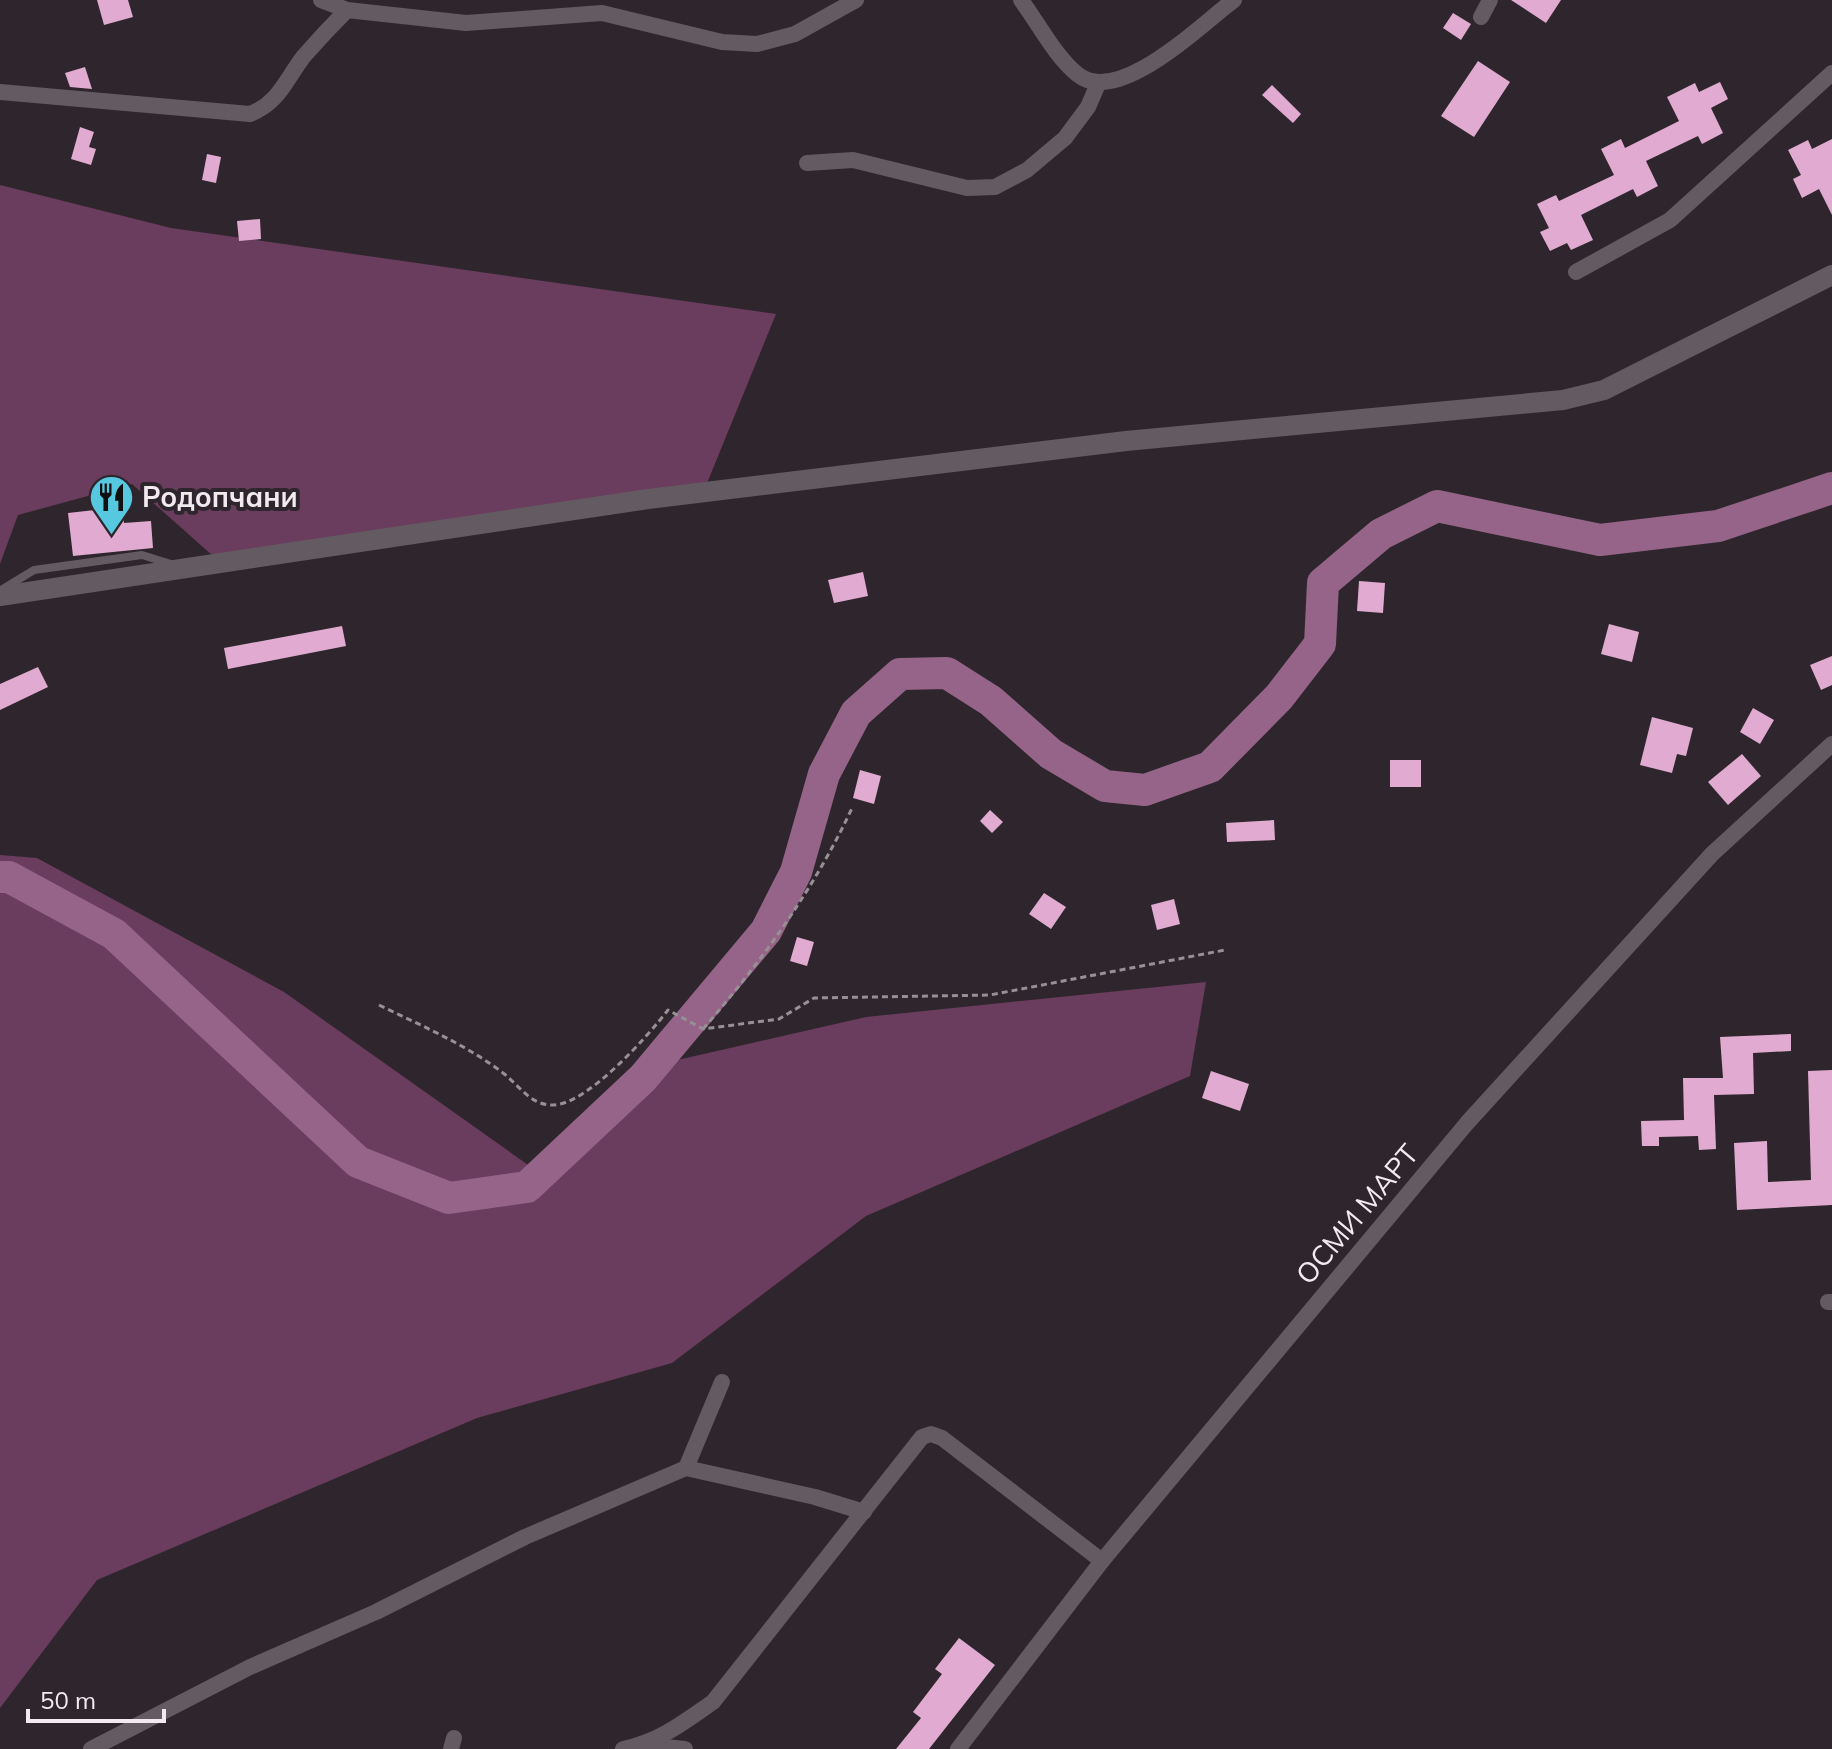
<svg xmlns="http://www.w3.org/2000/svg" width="1832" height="1749" viewBox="0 0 1832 1749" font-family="Mulish,sans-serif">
<rect width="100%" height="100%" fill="#2e262c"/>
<g fill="#6a3c5e">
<polygon points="0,185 171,228 776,314 703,493 222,564 132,484 18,515 0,564"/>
<polygon points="0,855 37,858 284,992 541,1174 673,1061 866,1017 1206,982 1190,1076 866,1216 672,1363 477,1418 97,1580 0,1708"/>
</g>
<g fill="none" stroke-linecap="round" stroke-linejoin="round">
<polyline stroke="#956488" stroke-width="32" points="0,877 9,877 114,934 358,1162 449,1198 527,1187 643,1078 766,931 796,872 824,774 856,713 900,674 947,673 991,701 1051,754 1105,786 1145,790 1210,767 1279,697 1320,644 1323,583 1381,534 1437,506 1600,540 1718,526 1832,488"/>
</g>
<g fill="#e1abd1">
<polygon points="97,0 128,0 133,17 104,25"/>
<polygon points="1511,0 1561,0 1546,23"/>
<polygon points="1453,13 1471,24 1461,40 1443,28"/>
<polygon points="1478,61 1510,82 1474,137 1441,116"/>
<polygon points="85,67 92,89 70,87 65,73"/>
<polygon points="1720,82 1728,99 1711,108 1723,133 1702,144 1698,136 1646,161 1658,186 1637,197 1633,189 1581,215 1593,240 1571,250 1567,243 1550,251 1540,232 1549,228 1537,204 1556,195 1559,201 1614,175 1601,149 1621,139 1625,148 1679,121 1667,97 1695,83 1699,92"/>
<polygon points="1272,85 1301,114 1293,123 1262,95"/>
<polygon points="80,127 94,132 89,147 96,149 91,165 71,159"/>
<polygon points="1832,139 1832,215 1819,189 1802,198 1793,179 1801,175 1788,150 1808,140 1812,149"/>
<polygon points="207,154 221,157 216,183 202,180"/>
<polygon points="260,219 261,239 239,241 237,221"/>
<polygon points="122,507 124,523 151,521 153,548 73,556 68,513"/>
<polygon points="863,572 868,596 834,603 828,580"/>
<polygon points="1359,581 1385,583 1383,613 1357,611"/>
<polygon points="1609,624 1639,632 1632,662 1601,654"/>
<polygon points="342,626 346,646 228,669 224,648"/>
<polygon points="1832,656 1832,685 1821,690 1810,665"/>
<polygon points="38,667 48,687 0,710 0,684"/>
<polygon points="1753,708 1774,720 1760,744 1740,732"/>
<polygon points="1652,717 1693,728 1686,756 1677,754 1672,773 1640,765"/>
<polygon points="1742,754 1761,776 1728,805 1708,782"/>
<rect x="1390" y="760" width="31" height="27"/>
<polygon points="860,770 881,776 874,804 853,798"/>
<polygon points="990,810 1003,822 992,833 980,821"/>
<polygon points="1274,820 1275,840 1227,842 1226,823"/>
<polygon points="1044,893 1066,907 1051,929 1029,914"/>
<polygon points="1174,899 1180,924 1157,930 1151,905"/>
<polygon points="797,937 814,942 807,966 790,961"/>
<polygon points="1791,1034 1791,1051 1753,1053 1754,1094 1714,1095 1716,1149 1699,1150 1698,1136 1659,1137 1659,1146 1642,1146 1641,1121 1684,1120 1683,1078 1723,1078 1720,1037"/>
<polygon points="1832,1070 1832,1205 1737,1210 1734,1143 1767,1141 1768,1182 1811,1180 1808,1071"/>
<polygon points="1211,1071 1249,1084 1240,1111 1202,1098"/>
<polygon points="959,1638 995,1665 929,1749 896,1749 921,1718 913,1712 942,1674 935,1669"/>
</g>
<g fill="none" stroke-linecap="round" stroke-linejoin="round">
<g stroke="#979095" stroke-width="3" stroke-dasharray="6 4" stroke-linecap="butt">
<path d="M379 1005C422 1026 465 1044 503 1073 519 1085 530 1105 552 1105 586 1106 648 1036 668 1010L703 1029 779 1019 814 998 990 995 1225 950"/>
<path d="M703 1029C762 961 815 888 853 806"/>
</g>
<polyline stroke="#645a61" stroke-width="8" points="1,590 34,570 142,555 171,564"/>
<g stroke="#645a61" stroke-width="16">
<polyline points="321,0 347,10 466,23 602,13 722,42 757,44 795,34 856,0"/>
<path d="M1021 0C1038 23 1055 56 1077 74 1118 108 1200 25 1234 0"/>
<polyline points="1481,17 1490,0"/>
<path d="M0 92 250 114C279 103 286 79 304 56 318 40 332 25 347 10"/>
<polyline points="807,163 853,160 967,188 995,187 1027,170 1065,138 1088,107 1098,84"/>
<polyline points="1576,272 1670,220 1832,73"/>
<polyline points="1828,1302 1832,1302"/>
<polyline points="686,1468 722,1382"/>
<polyline points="646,1745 685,1749"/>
<polyline points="91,1749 250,1667 376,1612 525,1537 686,1468 815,1497 864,1512"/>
<polyline points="451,1749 454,1738"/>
<path d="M623 1749C659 1742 684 1722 713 1702L922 1437 931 1434 942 1438 1102 1561"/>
<polyline points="958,1749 1102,1561 1467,1123 1712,854 1832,744"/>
</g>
<polyline stroke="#645a61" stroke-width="20" points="0,596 648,499 1126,441 1563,400 1604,390 1832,275"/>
</g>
<defs>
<symbol id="restaurant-pin" viewBox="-11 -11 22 30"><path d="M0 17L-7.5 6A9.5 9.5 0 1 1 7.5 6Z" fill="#56c9e1" stroke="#2e262c"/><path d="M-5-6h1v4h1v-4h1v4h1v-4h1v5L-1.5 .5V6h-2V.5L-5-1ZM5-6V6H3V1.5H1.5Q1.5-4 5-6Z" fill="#111"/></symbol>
</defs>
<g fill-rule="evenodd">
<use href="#restaurant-pin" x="86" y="472" width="51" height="69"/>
</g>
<g text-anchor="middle" stroke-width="8" stroke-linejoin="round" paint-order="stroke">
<g font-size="28" font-weight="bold" fill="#f1ebef" stroke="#2e262c" text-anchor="start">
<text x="142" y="507">Родопчани</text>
</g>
<g font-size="28" fill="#f1ebef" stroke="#2e262c">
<text transform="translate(1357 1214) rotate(-50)" y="10">ОСМИ МАРТ</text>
</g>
</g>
<path d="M28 1709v12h136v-12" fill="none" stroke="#f1ebef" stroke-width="4"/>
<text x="40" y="1709" font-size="24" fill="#f1ebef" stroke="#2e262c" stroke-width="6" paint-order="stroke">50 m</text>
</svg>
